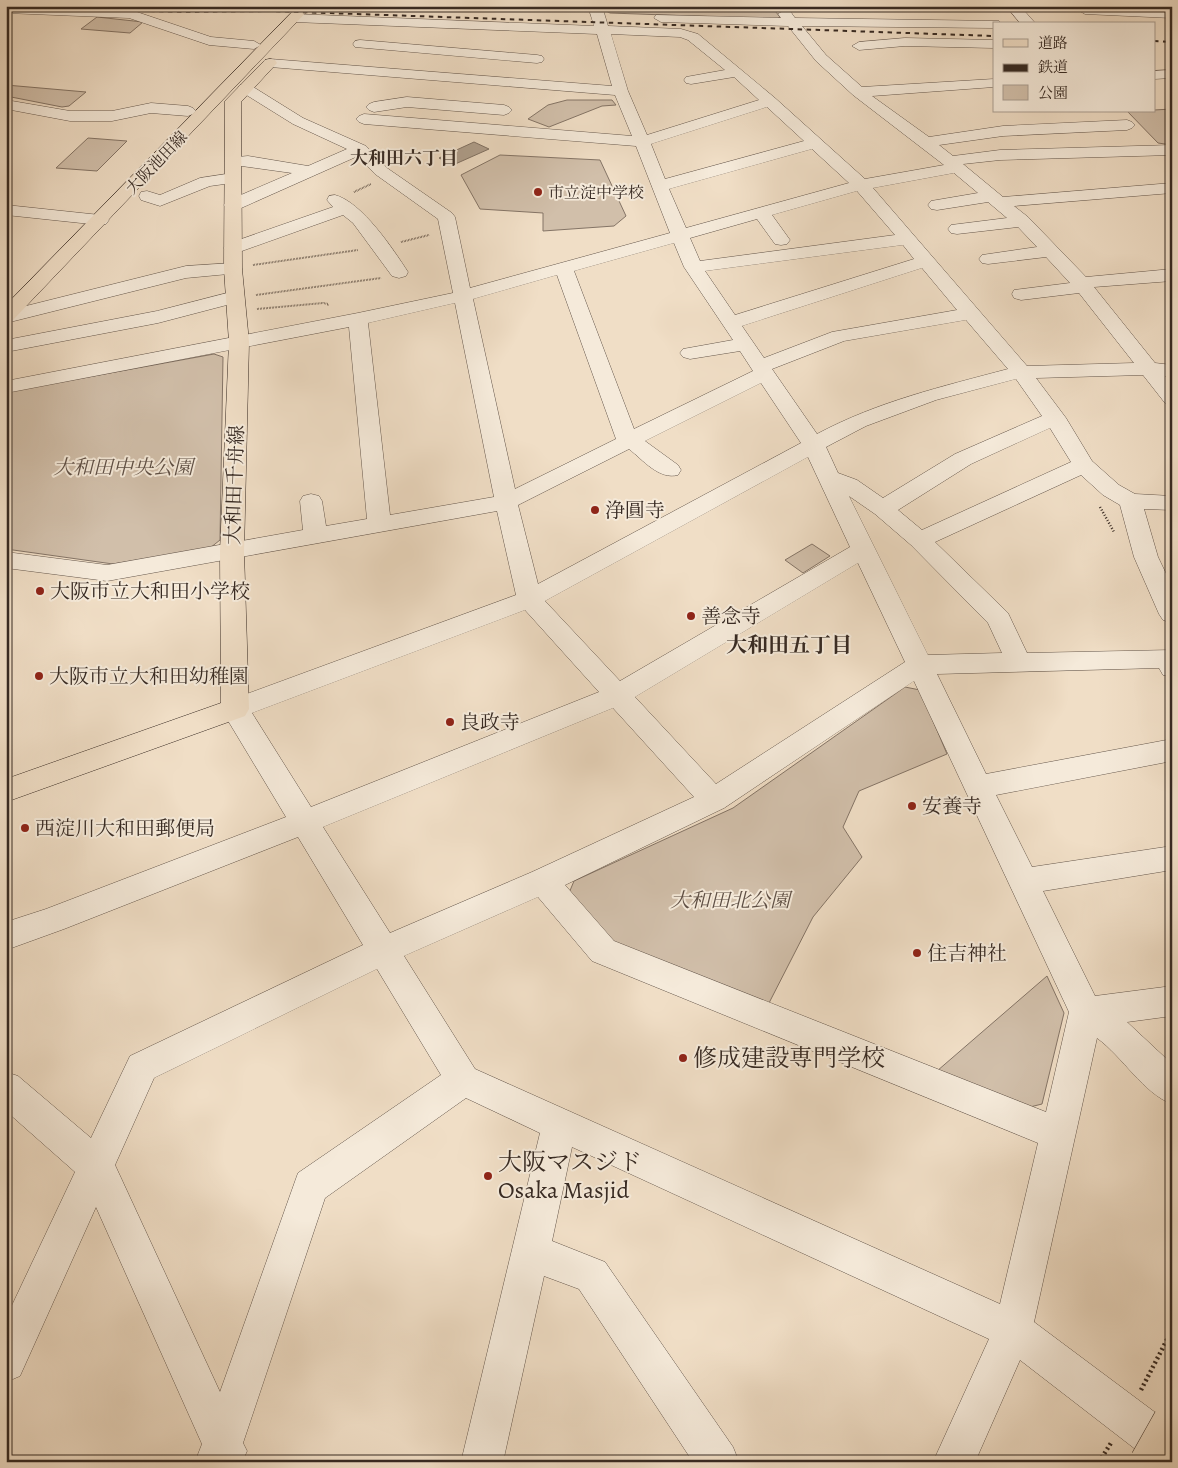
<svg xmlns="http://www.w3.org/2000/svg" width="1178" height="1468" viewBox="0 0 1178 1468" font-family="Alegreya,'Noto Serif JP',serif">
<rect width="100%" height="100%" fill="#f0dec6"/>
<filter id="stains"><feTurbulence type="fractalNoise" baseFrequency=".004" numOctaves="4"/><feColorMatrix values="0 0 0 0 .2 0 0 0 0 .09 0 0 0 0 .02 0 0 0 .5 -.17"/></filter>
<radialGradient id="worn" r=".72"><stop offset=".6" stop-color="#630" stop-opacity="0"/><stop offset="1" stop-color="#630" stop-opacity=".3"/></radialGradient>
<g fill="#d1bfaa" stroke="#847466">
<polygon points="604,6 771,6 780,17 777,19 610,13 606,11"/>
<polygon points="97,17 143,22 130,33 81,29"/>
<polygon points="6,85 86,92 69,106 62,107 6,96"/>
<polygon points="567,100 612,100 616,105 602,106 549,127 528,119 548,105"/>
<polygon points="1172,109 1172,145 1158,143 1127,111 1154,111 1154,110"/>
<polygon points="88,138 127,141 97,171 56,168"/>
<polygon points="500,155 600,160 626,216 614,226 543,231 543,213 480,209 461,175"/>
<polygon points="214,354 223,357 220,540 210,548 113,564 6,549 6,392"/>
<polygon points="812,544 830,556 803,573 785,560"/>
<polygon points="905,687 920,690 947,754 859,791 843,827 862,857 813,917 769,1003 607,939 569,893 574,881 733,808"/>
<polygon points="1047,976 1064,1013 1042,1104 1030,1107 937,1071"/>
</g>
<polygon fill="#b1a18f" stroke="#807164" points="474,142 489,149 453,165 439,158"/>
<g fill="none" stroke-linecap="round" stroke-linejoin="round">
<defs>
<g id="minor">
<polygon points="6,6 131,10 211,37 254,41 261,45 254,49 209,45 129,18 6,13"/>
<path d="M588 6H602L608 26 681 29 698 34 775 98 865 179 944 165 853 95 816 61 788 26 661 22 654 18 656 15 781 18 778 14 785 10 790 11 795 18 999 21 1001 24H994V28L802 26 826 55 862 87 994 79V87L872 96 929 137 1003 126 1127 120 1132 122 1135 125 1132 128 1127 130 1003 136 939 145 953 156 1000 150 1172 145V155L1000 160 963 164 1003 197 1172 183V193L1014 206 1028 217 1086 277 1172 269V281L1094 287 1155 363 1172 365V377L1165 376 1172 385V405L1165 403 1143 375 1036 378 1066 418 1092 461 1119 485 1135 494 1172 496V510L1144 509 1158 557 1172 586V623L1163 620 1159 614 1134 557 1120 505 1103 495 1081 475 935 542 1008 613 1027 653 1172 650V677L1163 675 1159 668 937 674 986 774 1172 739V761L996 795 1032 867 1172 846V870L1043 891 1095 996 1172 986V1016L1127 1022 1172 1064V1104C1143 1093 1123 1057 1097 1038L1034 1322 1172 1425V1462H1152L1020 1360 975 1462H933L989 1339 572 1147 552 1241 605 1262 733 1447 739 1462H693L579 1289 544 1276 503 1462H461L540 1133 466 1098 325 1198 243 1443 247 1451 242 1462H195L202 1444 96 1207 20 1376 6 1382V1318L75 1172 6 1111V1072L18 1076 91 1138 130 1056 363 945 298 837 64 929 6 950V922L46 909 286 817 221 709 225 702 516 595 497 511 107 581 6 568V552L107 565 303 530 300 501 303 496 311 494 319 496 322 501 326 526 367 519 349 327 6 393V381L358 313 453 293 438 219 375 174 358 156 239 209 233 210 227 209 224 205 227 201 292 173 227 164 225 161 227 158 248 156 308 166 347 149 293 124 240 91 238 88 240 85H250L303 118 366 146 387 168 452 213 455 217 470 288 670 233 636 146 364 124 359 122 356 119 359 116 364 114 632 136 615 95 270 67 265 66 263 63 265 60 270 59 612 86 597 34 294 22 287 18 294 14 594 26ZM611 34 680 37 688 40 725 70 686 77 684 80 686 83 691 84 734 77 759 100 647 135 628 91ZM767 107 804 141 665 179 651 144ZM812 149 849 183 686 228 669 189ZM954 173 978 193 931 201 928 205 931 209 937 210 988 202 1007 218 951 225 948 229 951 233 957 234 1018 227 1037 247 982 255 979 259 982 263 988 264 1046 257 1070 283 1014 290 1012 294 1014 298 1021 300 1079 293 1134 363 1027 366 873 188ZM857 191 895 235 700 261 690 238 757 219 775 244 781 245 787 244 790 240 772 215ZM674 243 684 267 733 340 683 349 680 353 683 357 690 359 740 351 753 371 634 429 574 271ZM903 245 914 259 735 315 705 271ZM922 268 957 310 832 332 764 358 742 326ZM557 275 616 439 515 489 473 299ZM455 303 494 497 390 515 368 323ZM966 320 1008 369C941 387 879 401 817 434L772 369 844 341ZM1016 379 1042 416 955 454 883 498 857 480 838 473 826 447 866 426 936 400ZM761 383 801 443 538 584 518 505 629 449C643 460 659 480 678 475L681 470 678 465 645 441ZM1050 428 1071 462 922 530 898 510 971 464ZM808 457 850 547 620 681 545 601ZM849 496 875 514 911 545 988 623 1002 653 928 655ZM858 563 905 662 716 784 635 697ZM525 610 599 692 311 807 252 713ZM914 681 1069 1012 1046 1112 614 941 565 885 724 808ZM613 708 694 797 532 872 390 933 323 827ZM538 897 592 961 1038 1143 1000 1304 475 1069 404 956ZM377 969 441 1075 298 1173 220 1392 115 1165 154 1078Z"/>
<polygon points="1006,6 1020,6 1036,24 1021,24"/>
<polygon points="1090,6 1172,10 1172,18 1085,14 1078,10 1080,7"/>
<polygon points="905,38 994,40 994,48 905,46 859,50 852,46 859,42"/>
<polygon points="360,40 537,55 542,56 544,59 542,62 537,63 355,47 353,44 355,41"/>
<polygon points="1172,70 1172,78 1154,79 1154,71"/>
<polygon points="407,97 504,105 509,107 512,110 509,113 504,115 407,107 374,112 369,110 366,107 369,104 374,102"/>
<polygon points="6,100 70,111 112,111 151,103 188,106 193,108 196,111 193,114 188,116 151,113 112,121 70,121 6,109"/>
<polygon points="233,173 239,174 241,178 239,182 210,186 160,206 141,200 139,196 141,192 147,191 160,195 200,178"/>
<path d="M335 195C362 202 393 249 408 272L406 276 399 278 392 276 353 223 343 215 239 252 233 253 227 252 224 248 227 244 333 207 327 200 329 196Z"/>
<polygon points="6,205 100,215 106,216 109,220 106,224 100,225 6,215"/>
<polygon points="233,263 239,265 242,269 239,273 186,278 6,323 6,311 186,266"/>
<polygon points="235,291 242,293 244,297 242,301 158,323 6,352 6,340 157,311"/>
</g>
<g id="major">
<polygon points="298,6 312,6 13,320 6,322 6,305"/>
<polygon points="270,59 275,60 277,63 241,102 242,269 249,342 244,552 249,709 245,716 6,802 6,779 221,703 220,552 229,342 224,269 225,101 265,60"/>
</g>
</defs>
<use href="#minor" stroke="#65574c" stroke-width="1"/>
<use href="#major" stroke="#372a23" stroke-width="1"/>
<g stroke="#372a23" stroke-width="2" stroke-dasharray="0.5 1" stroke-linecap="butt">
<polyline points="354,192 371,184"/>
<polyline points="401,242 429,235"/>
<polyline points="253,265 358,250"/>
<polyline points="256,295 381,278"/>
<polyline points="257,309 323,303 328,304 328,306"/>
</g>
<polyline stroke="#372a23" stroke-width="2.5" stroke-dasharray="1 2" stroke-linecap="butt" points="1100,507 1114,532"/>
<g stroke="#372a23" stroke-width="4.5" stroke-dasharray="2 3" stroke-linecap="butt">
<polyline points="1141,1390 1172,1330"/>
<polyline points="1099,1462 1111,1443"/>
</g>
<use href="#minor" fill="#f5eada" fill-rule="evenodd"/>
<use href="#major" fill="#f0dec6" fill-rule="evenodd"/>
<g stroke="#372a23" stroke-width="2" stroke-dasharray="4.5 4.5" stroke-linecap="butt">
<polyline points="6,7 185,12 269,11 994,36"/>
<polyline points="1154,41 1172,42"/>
</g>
<defs>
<polyline id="highway-bridge" points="1149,1462 1172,1421"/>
</defs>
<use href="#highway-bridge" stroke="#372a23" stroke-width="39" stroke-linecap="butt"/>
<use href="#highway-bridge" stroke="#f0dec6" stroke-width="38"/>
</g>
<g fill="#8f2418" stroke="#f5eada" stroke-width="2">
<circle cx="538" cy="192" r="5"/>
<circle cx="595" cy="510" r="5"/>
<circle cx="40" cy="591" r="5"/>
<circle cx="691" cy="616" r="5"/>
<circle cx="39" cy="676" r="5"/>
<circle cx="450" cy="722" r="5"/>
<circle cx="912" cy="806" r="5"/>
<circle cx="25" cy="828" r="5"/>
<circle cx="917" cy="953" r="5"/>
<circle cx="683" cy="1058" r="5"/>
<circle cx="488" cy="1176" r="5"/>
</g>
<g text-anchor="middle" stroke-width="4" stroke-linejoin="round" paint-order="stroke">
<g font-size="16" fill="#372a23" stroke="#f5eada">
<text transform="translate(156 162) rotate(-46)" y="6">大阪池田線</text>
</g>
<g font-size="16" fill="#372a23" stroke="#f5eada" text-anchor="start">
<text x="548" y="198">市立淀中学校</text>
</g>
<g font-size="18" font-weight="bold" fill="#372a23" stroke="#f5eada">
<text x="404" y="164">大和田六丁目</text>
</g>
<g font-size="20" font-style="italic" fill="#5e4f45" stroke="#f5eada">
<text x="123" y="474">大和田中央公園</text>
<text x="730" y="907">大和田北公園</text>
</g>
<g font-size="20" fill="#372a23" stroke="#f5eada">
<text transform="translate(234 485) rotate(-88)" y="7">大和田千舟線</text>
</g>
<g font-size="20" fill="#372a23" stroke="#f5eada" text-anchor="start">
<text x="605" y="517">浄圓寺</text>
<text x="50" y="598">大阪市立大和田小学校</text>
<text x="701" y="623">善念寺</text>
<text x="49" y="683">大阪市立大和田幼稚園</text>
<text x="460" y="729">良政寺</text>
<text x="922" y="813">安養寺</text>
<text x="35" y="835">西淀川大和田郵便局</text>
<text x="927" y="960">住吉神社</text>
</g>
<g font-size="21" font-weight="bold" fill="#372a23" stroke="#f5eada">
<text x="789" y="652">大和田五丁目</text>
</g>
<g font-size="24" fill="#372a23" stroke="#f5eada" text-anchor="start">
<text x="693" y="1066">修成建設専門学校</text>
<text x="498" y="1170">大阪マスジド<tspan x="498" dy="28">Osaka Masjid</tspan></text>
</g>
</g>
<rect width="1178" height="1468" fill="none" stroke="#f0dec6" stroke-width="25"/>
<rect x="8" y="8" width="1163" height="1453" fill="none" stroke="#372a23" stroke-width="2.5"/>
<rect x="12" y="12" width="1153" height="1443" fill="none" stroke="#372a23"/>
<rect x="993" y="22" width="162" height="90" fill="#f5eada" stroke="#a99d91"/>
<rect x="1003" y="39" width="25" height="8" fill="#f0dec6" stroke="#a99d91"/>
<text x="1038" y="48" font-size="15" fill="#372a23">道路</text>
<rect x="1003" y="64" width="25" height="8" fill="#372a23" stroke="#a99d91"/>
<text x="1038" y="72" font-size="15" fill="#372a23">鉄道</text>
<rect x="1003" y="85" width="25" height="15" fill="#d1bfaa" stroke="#a99d91"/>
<text x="1038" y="98" font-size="15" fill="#372a23">公園</text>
<rect width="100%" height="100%" filter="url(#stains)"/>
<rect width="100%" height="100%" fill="url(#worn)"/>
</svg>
